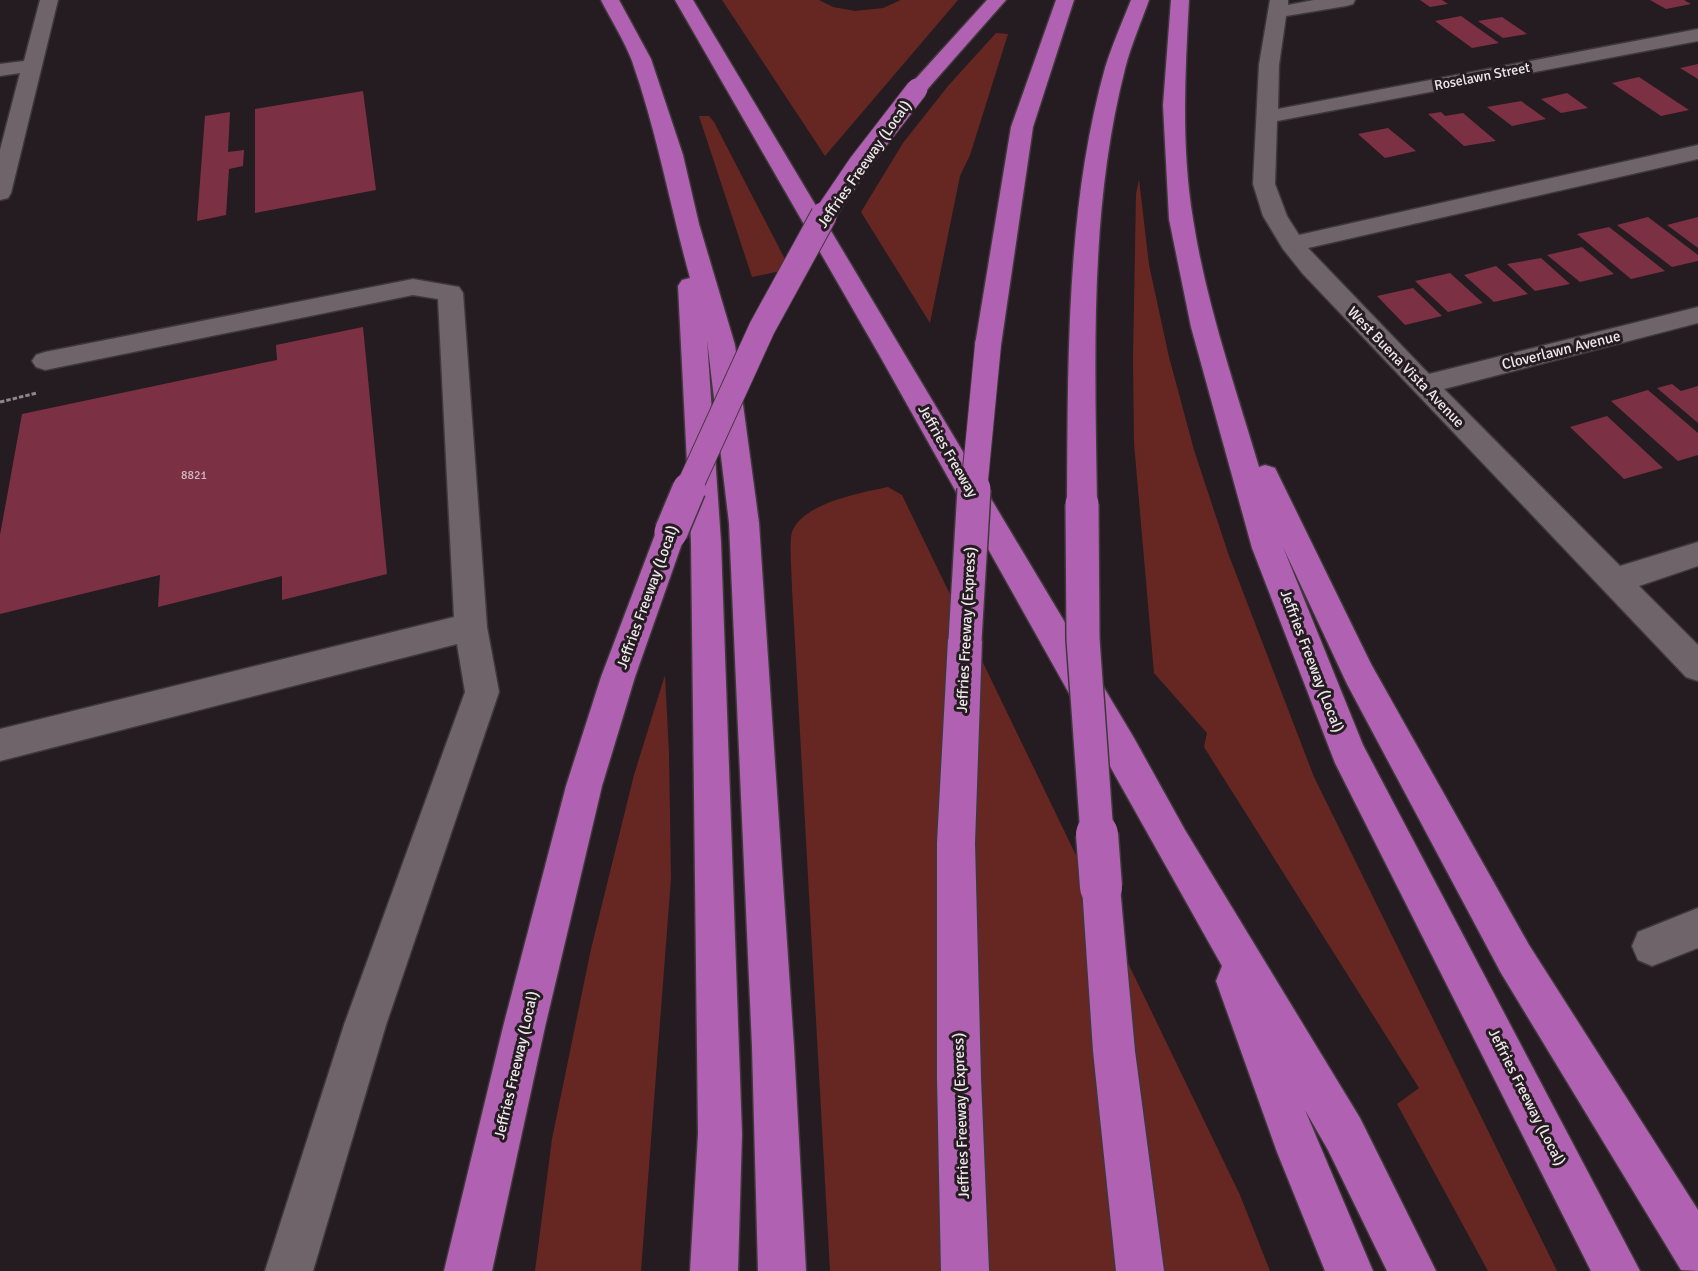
<svg xmlns="http://www.w3.org/2000/svg" width="1698" height="1271" viewBox="0 0 1698 1271" font-family="Signika,sans-serif">
<rect width="100%" height="100%" fill="#251c21"/>
<g fill="#662722">
<polygon points="722,0 819,0 833,7 855,11 883,8 901,0 958,0 825,156"/>
<polygon points="996,33 1008,34 970,155 960,176 930,323 861,212 903,143 948,86"/>
<polygon points="699,116 709,116 714,122 790,269 752,277"/>
<polygon points="1139,179 1149,265 1169,357 1194,450 1228,553 1314,777 1557,1271 1488,1271 1397,1104 1419,1088 1204,747 1207,733 1154,673 1134,443 1133,360 1136,194"/>
<path d="M888 487 902 495 1240 1195 1270 1271H830L792 589C792 577 789 542 792 532 803 503 860 493 888 487Z"/>
<polygon points="665,675 669,754 671,878 641,1271 535,1271 552,1139 591,949 634,775"/>
</g>
<g fill="#7c3043">
<polygon points="1420,0 1442,0 1448,4 1430,7"/>
<polygon points="1650,0 1684,0 1691,4 1666,9"/>
<polygon points="1461,16 1499,43 1472,48 1435,21"/>
<polygon points="1502,17 1527,34 1503,38 1478,21"/>
<polygon points="1698,64 1698,79 1680,68"/>
<polygon points="1639,77 1689,110 1661,116 1612,83"/>
<polygon points="363,91 376,190 255,213 255,109"/>
<polygon points="1567,93 1588,108 1561,113 1541,99"/>
<polygon points="1521,101 1546,119 1512,126 1487,107"/>
<polygon points="230,112 228,152 244,150 243,166 229,169 226,215 197,221 205,116"/>
<polygon points="1441,112 1445,116 1463,113 1496,141 1464,146 1428,114"/>
<polygon points="1388,128 1416,151 1385,158 1358,134"/>
<polygon points="1648,217 1698,255 1698,261 1672,267 1617,225"/>
<polygon points="1698,217 1698,248 1667,225"/>
<polygon points="1609,227 1665,271 1631,279 1577,234"/>
<polygon points="1582,247 1614,274 1580,282 1547,255"/>
<polygon points="1541,258 1570,284 1535,291 1507,264"/>
<polygon points="1496,266 1528,294 1494,302 1464,275"/>
<polygon points="1450,273 1483,303 1448,312 1415,281"/>
<polygon points="1413,288 1442,316 1405,325 1377,296"/>
<polygon points="363,327 387,574 282,600 282,576 158,607 160,575 0,614 0,535 22,414 277,360 276,345"/>
<polygon points="1672,384 1681,391 1698,386 1698,423 1657,388"/>
<polygon points="1648,390 1698,433 1698,455 1678,461 1611,401"/>
<polygon points="1607,416 1663,468 1624,479 1570,427"/>
</g>
<g fill="none" stroke-linecap="round" stroke-linejoin="round">
<defs>
<g id="minor">
<polygon points="40,0 58,0 11,193 8,198 0,200 0,150 20,73 0,76 0,64 24,61"/>
<polygon points="1270,0 1288,0 1288,5 1314,0 1355,0 1353,4 1346,6 1286,16 1279,65 1278,109 1698,29 1698,41 1277,121 1275,184 1287,216 1299,235 1698,145 1698,159 1308,248 1429,374 1698,307 1698,323 1444,389 1620,566 1698,542 1698,566 1639,586 1698,645 1698,681 1686,677 1303,274 1283,249 1263,216 1253,184 1259,65"/>
<polygon points="413,279 459,287 463,293 487,627 499,692 386,1025 313,1271 265,1271 344,1025 465,692 457,644 0,761 0,729 454,617 438,299 413,295 45,370 36,367 32,361 36,355 45,352"/>
<polygon points="1698,908 1698,948 1652,966 1638,960 1632,946 1638,932"/>
</g>
<g id="highway">
<path d="M601 0H619L651 59 683 155 699 224 735 345 759 523 794 1047 806 1271H758L752 1047 729 523 707 340 721 542 742 1134 738 1271H690L698 1134 691 542 678 286 682 280 690 278C670 206 657 132 632 61 624 40 611 20 601 0Z"/>
<polygon points="675,0 693,0 1134,738 1185,830 1360,1118 1436,1271 1387,1271 1328,1150 1305,1110 1373,1271 1325,1271 1277,1152 1216,981 1222,966 881,358"/>
<polygon points="987,0 1006,0 924,93 917,95 910,93 907,89 910,85"/>
<polygon points="1056,0 1074,0 1033,127 1001,345 997,351 988,354 979,351 975,345 1011,127"/>
<path d="M1131 0H1149C1141 23 1131 45 1125 69 1089 209 1095 360 1097 504L1093 512 1082 515 1071 512 1067 504C1068 361 1066 207 1105 68 1112 45 1122 23 1131 0Z"/>
<path d="M1171 0H1189C1185 73 1181 146 1193 219 1206 303 1235 386 1259 467L1265 465 1275 468 1371 664 1529 945 1698 1210V1271L1681 1270 1501 973 1347 684 1283 547 1363 745 1640 1271H1591L1335 763 1252 548 1191 327 1169 219 1163 105Z"/>
<polygon points="671,520 682,524 686,532 635,677 602,786 545,1027 492,1271 444,1271 503,1027 566,786 601,677 656,532 660,524"/>
<polygon points="965,626 977,630 982,640 975,843 981,1078 989,1271 941,1271 937,1078 937,843 948,640 953,630"/>
<polygon points="1101,868 1115,874 1120,887 1135,1051 1164,1271 1116,1271 1093,1051 1082,887 1087,874"/>
</g>
</defs>
<use href="#minor" stroke="#3f383b" stroke-width="3"/>
<use href="#highway" stroke="#3f383b" stroke-width="3"/>
<polyline stroke="#8d868a" stroke-width="3" stroke-dasharray="4.5 2" stroke-linecap="butt" points="0,402 37,393"/>
<use href="#minor" fill="#6e6469" fill-rule="evenodd"/>
<use href="#highway" fill="#b161b1" fill-rule="evenodd"/>
<defs>
<polyline id="highway-bridge-far3" points="823,217 859,164 917,89"/>
<g id="highway-bridge-far2">
<polyline points="688,490 762,328 824,215"/>
<polyline points="974,490 988,345"/>
</g>
<g id="highway-bridge-far1">
<polyline points="1082,504 1083,639 1097,835"/>
<polyline points="671,532 689,489"/>
<polyline points="965,640 974,489"/>
</g>
<polyline id="highway-bridge" points="1097,834 1101,887"/>
</defs>
<use href="#highway-bridge-far3" stroke="#3f383b" stroke-width="23" stroke-linecap="butt"/>
<use href="#highway-bridge-far2" stroke="#3f383b" stroke-width="28" stroke-linecap="butt"/>
<use href="#highway-bridge-far1" stroke="#3f383b" stroke-width="36" stroke-linecap="butt"/>
<use href="#highway-bridge" stroke="#3f383b" stroke-width="45" stroke-linecap="butt"/>
<use href="#highway-bridge-far3" stroke="#b161b1" stroke-width="21"/>
<use href="#highway-bridge-far2" stroke="#b161b1" stroke-width="26"/>
<use href="#highway-bridge-far1" stroke="#b161b1" stroke-width="33"/>
<use href="#highway-bridge" stroke="#b161b1" stroke-width="42"/>
</g>
<g text-anchor="middle" stroke-width="6" stroke-linejoin="round" paint-order="stroke">
<g font-size="12" fill="#d1b9c0">
<text x="194" y="479">8821</text>
</g>
<g font-size="14" fill="#ede7ea" stroke="#251c21">
<text transform="translate(1482 76) rotate(-11)" y="5">Roselawn Street</text>
</g>
<g font-size="15" fill="#ede7ea" stroke="#251c21">
<text transform="translate(864 164) rotate(-55)" y="5">Jeffries Freeway (Local)</text>
<text transform="translate(1561 350) rotate(-14)" y="5">Cloverlawn Avenue</text>
<text transform="translate(1406 367) rotate(46)" y="5">West Buena Vista Avenue</text>
<text transform="translate(948 451) rotate(60)" y="5">Jeffries Freeway</text>
<text transform="translate(647 597) rotate(-70)" y="5">Jeffries Freeway (Local)</text>
<text transform="translate(966 630) rotate(-87)" y="5">Jeffries Freeway (Express)</text>
<text transform="translate(1312 661) rotate(69)" y="5">Jeffries Freeway (Local)</text>
<text transform="translate(516 1065) rotate(-77)" y="5">Jeffries Freeway (Local)</text>
<text transform="translate(1527 1097) rotate(63)" y="5">Jeffries Freeway (Local)</text>
<text transform="translate(961 1116) rotate(-92)" y="5">Jeffries Freeway (Express)</text>
</g>
</g>
</svg>
